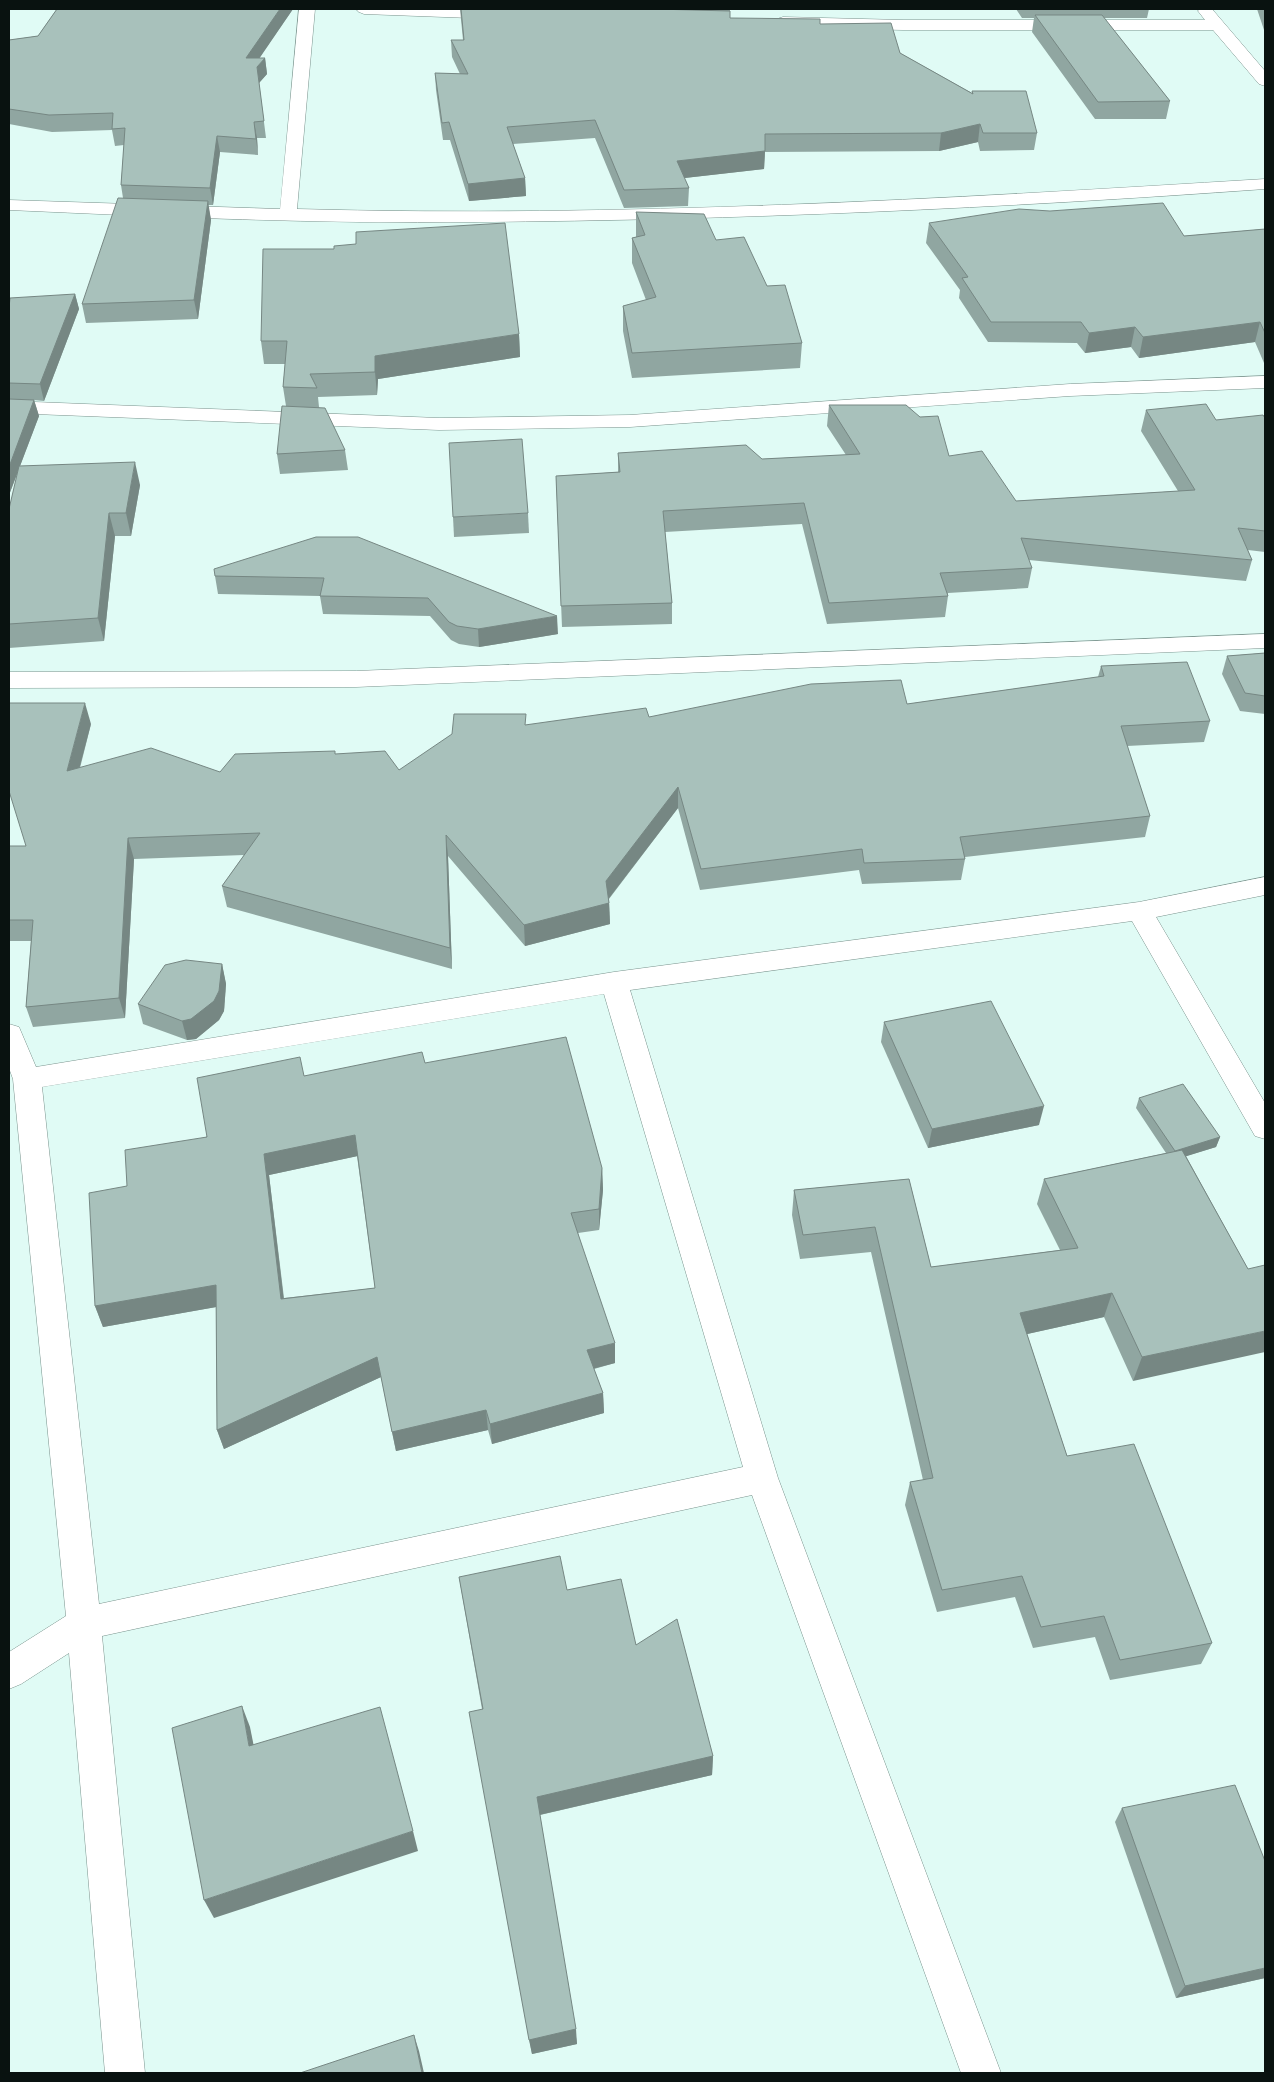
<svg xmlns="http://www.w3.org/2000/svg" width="1274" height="2082" viewBox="0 0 1274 2082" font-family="'Roboto Condensed',sans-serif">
<rect width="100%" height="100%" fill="#e0fbf5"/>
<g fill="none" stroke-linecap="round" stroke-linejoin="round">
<defs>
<g id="minor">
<path d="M299 9H315L297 209C620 218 943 199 1265 179V189C1003 208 739 220 476 222 320 224 164 217 9 210V200L280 209Z"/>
<polygon points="356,9 483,9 504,11 506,14 504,17 498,19 364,14 359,12"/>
<polygon points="1200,9 1212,9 1265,71 1265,86 1259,84 1213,30 903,30 783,27 777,25 775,22 777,19 783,17 903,20 1205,20 1198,11"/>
<polygon points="1265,376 1265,388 1070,396 630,427 439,430 9,413 9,401 439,418 630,415 1070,384"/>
<polygon points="1265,634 1265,648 356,687 9,688 9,672 356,671"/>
<path d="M1265 877V895L1156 917 1265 1103V1139L1255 1136 1132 921 630 990 778 1478 1001 2073H961L752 1495 102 1636 145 2073H105L69 1653 21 1684 9 1689V1652L66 1616 13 1079 9 1068V1024L19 1027 36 1067 614 972 1139 902ZM604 994 743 1467 99 1604 42 1087Z"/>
</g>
</defs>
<use href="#minor" stroke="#7a938d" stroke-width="1"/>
<use href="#minor" fill="#fff" fill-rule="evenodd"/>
</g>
<g fill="#90a6a1" fill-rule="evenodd">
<polygon points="57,9 293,9 259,58 265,58 267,74 259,83 266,138 257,138 258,155 220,152 213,205 208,205 211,220 198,319 86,323 82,304 123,198 121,185 124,145 115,146 112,130 52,132 9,124 9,40 38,36"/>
<polygon points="460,9 730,9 730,18 820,24 900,53 972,93 972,91 1037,133 1034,150 980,151 978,142 939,151 765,152 764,169 684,178 689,188 688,206 624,208 595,138 513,144 525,178 526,196 469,201 450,140 443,140 436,90 435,73 460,74 452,57 451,40 463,40"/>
<polygon points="1016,9 1149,9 1147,18 1104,18 1170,101 1166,119 1095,119 1032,32 1034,18 1022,18"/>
<polygon points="1257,9 1265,9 1265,33"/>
<polygon points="636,212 716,240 767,286 802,343 800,368 632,378 623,331 623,306 646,300 632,263 632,238 636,237"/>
<polygon points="929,223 1184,236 1265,229 1265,363 1264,363 1255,342 1139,358 1131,347 1085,353 1077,343 988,342 959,298 960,290 926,243"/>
<polygon points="75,294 79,309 44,401 34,400 39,416 20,466 140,485 131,536 115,536 104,641 9,648 9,509 19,469 9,495 9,308"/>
<polygon points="519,334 520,357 378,379 377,395 318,397 319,407 345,450 348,470 280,474 277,454 286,406 283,387 285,364 264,364 261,341"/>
<polygon points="829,405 949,456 1016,501 1178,491 1141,431 1146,410 1216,420 1265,418 1265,552 1248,550 1252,560 1246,581 1029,560 1032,568 1028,588 948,593 948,596 945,617 827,624 802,524 665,532 672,603 672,624 562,627 556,476 618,472 618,453 762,459 846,455 827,426"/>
<polygon points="528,513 529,533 454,537 453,517"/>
<polygon points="316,537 558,634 479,647 459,644 451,640 430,616 323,614 320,596 218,594 215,576"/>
<polygon points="1265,653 1265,714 1240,711 1222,674 1227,656"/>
<polygon points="1101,666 1210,721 1204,742 1127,746 1150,816 1145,837 965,857 965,859 961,880 862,884 859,870 700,890 678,808 609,899 610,924 525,946 448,856 452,969 227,907 222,886 244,855 134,859 125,1018 33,1027 26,1007 31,941 9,941 9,846 26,846 91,724 80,768 220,772 336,754 399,770 526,725 649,717 907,704 1098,677"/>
<polygon points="222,964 226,984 224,1011 219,1020 196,1039 187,1040 143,1024 138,1004"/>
<polygon points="884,1022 1039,1125 928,1148 881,1042"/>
<path d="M425 1063 602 1168 603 1190 599 1230 578 1233 615 1363 594 1369 603 1393 604 1413 492 1444 488 1430 396 1451 381 1377 224 1449 217 1430 216 1307 103 1327 95 1306 127 1186 304 1076ZM357 1156 375 1288 284 1298 269 1175Z"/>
<polygon points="1139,1098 1220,1137 1216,1147 1186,1156 1248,1269 1133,1381 1104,1317 1027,1334 1067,1456 1212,1643 1201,1664 1110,1680 1095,1637 1033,1648 1015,1597 937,1612 905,1505 910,1482 923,1480 871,1252 800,1259 792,1215 794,1190 909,1179 931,1267 1060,1250 1037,1204 1044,1179 1166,1153 1136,1108"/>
<polygon points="459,1577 567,1590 636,1645 713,1756 712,1775 540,1815 577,2044 532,2054 473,1732 482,1709"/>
<polygon points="1122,1808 1265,1978 1176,1998 1115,1822"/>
</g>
<g fill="#768783">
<polygon points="280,9 293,9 248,75 246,58"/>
<polygon points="265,58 267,74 259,83 266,138 257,67"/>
<polygon points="254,122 257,138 258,155 256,139"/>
<polygon points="980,124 978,142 939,151 941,133"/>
<polygon points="217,136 220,152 213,205 210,188"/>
<polygon points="765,151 764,169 676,179 677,161"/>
<polygon points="525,178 526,196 469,201 468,184"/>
<polygon points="208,201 211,220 198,319 194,300"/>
<polygon points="75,294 79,309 44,401 40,384"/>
<polygon points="1260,322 1255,342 1139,358 1143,337"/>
<polygon points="1135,327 1131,347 1085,353 1089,333"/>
<polygon points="519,334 520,357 378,379 377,395 375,372 375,356"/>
<polygon points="34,400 39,416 9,495 9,467"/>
<polygon points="135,462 140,485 131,536 126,513"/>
<polygon points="109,513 115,536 104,641 98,618"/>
<polygon points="557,616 558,634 479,647 478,629"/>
<polygon points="85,703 91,724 73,792 67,771"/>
<polygon points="678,787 678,808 606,902 606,881"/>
<polygon points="446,835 448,856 452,969 450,948"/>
<polygon points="128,838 134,859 125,1018 119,998"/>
<polygon points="609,903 610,924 525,946 524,925"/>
<polygon points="222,964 226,984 224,1011 219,1020 196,1039 187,1040 182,1021"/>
<polygon points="1044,1106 1039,1125 928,1148 932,1129"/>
<polygon points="355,1135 358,1156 269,1175 286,1319 281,1299 264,1154"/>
<polygon points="1220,1137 1216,1147 1171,1161 1175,1151"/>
<polygon points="602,1168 603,1190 599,1230 599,1209"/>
<polygon points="216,1285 222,1306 103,1327 95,1306"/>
<polygon points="1112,1293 1104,1317 1014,1337 1020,1313"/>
<polygon points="1265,1331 1265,1352 1133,1381 1142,1357"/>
<polygon points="615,1343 615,1363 588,1370 587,1350"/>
<polygon points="377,1357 381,1377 224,1449 217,1430"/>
<polygon points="603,1393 604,1413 492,1444 490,1424"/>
<polygon points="486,1410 488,1430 396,1451 392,1432"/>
<polygon points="242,1706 250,1727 258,1767 249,1746"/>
<polygon points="713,1756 712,1775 539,1815 537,1797"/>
<polygon points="413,1831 418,1851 214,1918 204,1900"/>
<polygon points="1265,1968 1265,1978 1176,1998 1185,1986"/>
<polygon points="576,2029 577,2044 532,2054 529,2040"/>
<polygon points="414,2035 419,2051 424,2073 422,2073"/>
</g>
<g fill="#a8c1bb" stroke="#768783" fill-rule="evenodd">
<polygon points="57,9 280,9 246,58 265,58 257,67 264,121 254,122 256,139 217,136 210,188 121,185 125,128 112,129 113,113 49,115 9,109 9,40 38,36"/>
<polygon points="461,9 655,9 730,11 730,18 820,19 820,24 891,23 900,53 973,94 972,91 1026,91 1037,133 983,133 980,124 941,133 765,134 765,151 677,161 689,188 624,190 595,120 507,127 525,178 468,184 449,122 442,123 435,73 468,74 451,40 464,40"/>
<polygon points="1035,15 1102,15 1170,101 1098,102"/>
<polygon points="118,198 208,201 194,300 82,304"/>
<polygon points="1163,203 1184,236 1265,229 1265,333 1260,322 1143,337 1135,327 1089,333 1081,322 991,322 962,278 968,277 929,223 1019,209 1050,211"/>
<polygon points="636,212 704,214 716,240 744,237 767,286 785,285 802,343 632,353 623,306 656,297 632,238 645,235"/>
<polygon points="505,223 519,334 375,356 375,372 310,374 317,388 283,387 287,341 261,341 263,249 334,249 334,246 356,244 356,232"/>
<polygon points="75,294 40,384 9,383 9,308 10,298"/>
<polygon points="9,399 34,400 9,467"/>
<polygon points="1206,404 1216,420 1263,415 1265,418 1265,531 1238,528 1252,560 1021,538 1032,568 940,573 948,596 829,603 804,503 663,511 672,603 561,606 556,476 620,472 618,453 746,445 762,459 860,454 829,405 906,405 920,417 938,416 949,456 982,451 1016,501 1195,490 1146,410"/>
<polygon points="282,406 325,408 345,450 277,454"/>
<polygon points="522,439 528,513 453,517 449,443"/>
<polygon points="135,462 126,513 109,513 98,618 9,624 9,509 19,466"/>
<polygon points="316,537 358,537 557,616 478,629 457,626 449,622 428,598 320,596 324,578 215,576 214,569"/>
<polygon points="1265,653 1265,696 1245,693 1227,656"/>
<polygon points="1187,662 1210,721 1121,726 1150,816 960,837 965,859 864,863 862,849 701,869 678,787 606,881 609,903 524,925 446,835 450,948 222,886 260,833 128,838 119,998 26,1007 33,920 9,920 9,846 26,846 9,791 9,703 85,703 67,771 151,748 220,772 235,754 335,751 335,754 385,751 399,770 452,734 454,714 526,714 525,725 646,708 649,717 811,684 901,680 907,704 1104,676 1101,666"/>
<polygon points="186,960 222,964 219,991 214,1001 191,1019 182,1021 138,1004 165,965"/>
<polygon points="991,1001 1044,1106 932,1129 884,1022"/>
<path d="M566 1037 602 1168 599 1209 571 1213 615 1343 587 1350 603 1393 490 1424 486 1410 392 1432 377 1357 217 1430 216 1285 95 1306 89 1193 127 1186 125 1150 207 1137 197 1078 300 1057 304 1076 422 1052 425 1063ZM355 1135 375 1288 281 1299 264 1154Z"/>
<polygon points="1183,1084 1220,1137 1175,1151 1139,1098"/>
<polygon points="1182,1150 1248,1269 1265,1265 1265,1331 1142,1357 1112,1293 1020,1313 1067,1456 1134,1444 1212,1643 1120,1660 1104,1616 1041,1627 1022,1576 942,1590 910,1482 933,1478 875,1227 803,1235 794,1190 909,1179 931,1267 1078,1248 1044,1179"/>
<polygon points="560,1556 567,1590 621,1579 636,1645 677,1619 713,1756 537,1797 576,2029 529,2040 469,1712 483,1709 459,1577"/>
<polygon points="242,1706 249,1746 380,1707 413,1831 204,1900 172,1728"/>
<polygon points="1235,1785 1265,1861 1265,1968 1185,1986 1122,1808"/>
<polygon points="414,2035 422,2073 300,2073"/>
</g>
<rect width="1274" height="2082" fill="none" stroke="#091210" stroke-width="20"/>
</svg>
